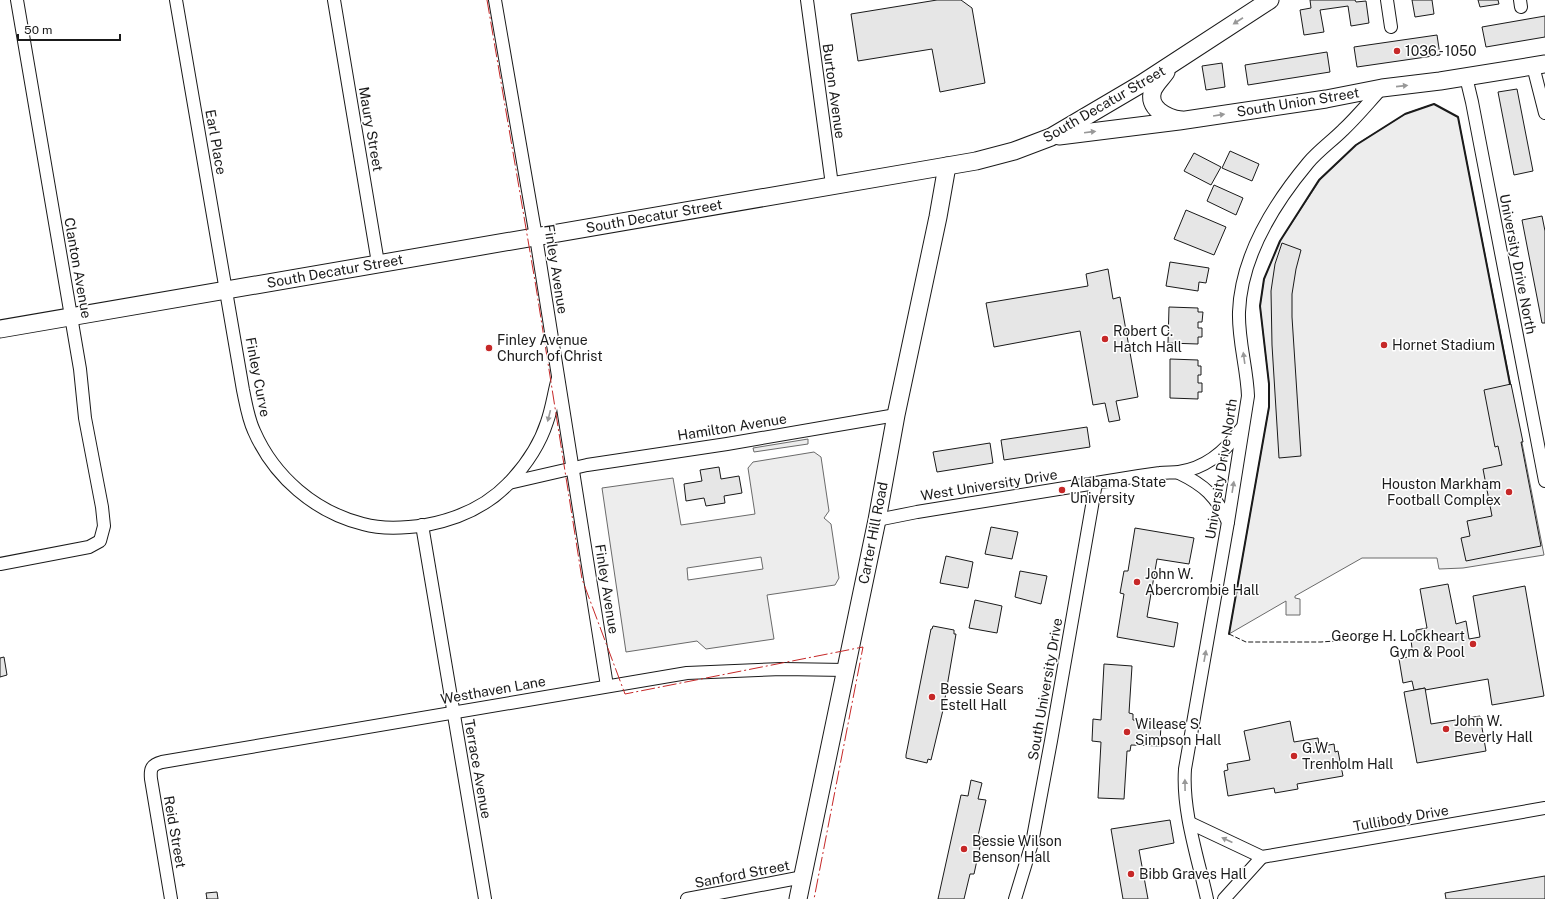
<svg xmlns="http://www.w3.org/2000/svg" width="1545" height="899" viewBox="0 0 1545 899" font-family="'Public Sans',sans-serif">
<rect width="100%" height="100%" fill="#fff"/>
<g fill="#ededed" stroke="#6a6a6a" fill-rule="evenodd">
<polygon points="1434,104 1458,117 1544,555 1463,568 1439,569 1437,558 1362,558 1295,596 1295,598 1300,599 1300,615 1286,615 1286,601 1229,634 1269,407 1269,384 1260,306 1264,279 1280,241 1320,180 1357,144 1407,113"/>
<polygon points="808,439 808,444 754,452 753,448"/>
<path d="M814 452 821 457 829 511 824 518 831 524 839 578 835 585 767 595 774 639 706 649 697 641 626 652 602 488 673 478 681 525 755 514 748 468 753 462ZM761 557 763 569 688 580 687 568Z"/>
</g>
<g fill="#e6e6e6" stroke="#1a1a1a">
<polygon points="937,0 961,0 972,8 985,83 940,92 932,49 858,61 851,14"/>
<polygon points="1310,0 1355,0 1356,2 1366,1 1369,23 1351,26 1348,6 1320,10 1324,32 1304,35 1300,10 1311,8"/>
<polygon points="1412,0 1432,0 1434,14 1415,17"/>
<polygon points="1478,0 1498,0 1499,4 1480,7"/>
<polygon points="1545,16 1545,37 1486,47 1482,27"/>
<polygon points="1437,35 1440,55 1357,67 1354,47"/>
<polygon points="1327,52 1330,72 1248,85 1245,65"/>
<polygon points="1222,63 1225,87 1206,90 1202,66"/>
<polygon points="1517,89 1533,171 1514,175 1498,92"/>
<polygon points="1230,151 1259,164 1252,181 1222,168"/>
<polygon points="1194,153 1221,167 1211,185 1184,171"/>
<polygon points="1214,185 1243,198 1236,215 1207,201"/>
<polygon points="1186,210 1226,227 1214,255 1174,239"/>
<polygon points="1542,216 1545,231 1545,323 1542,323 1522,220"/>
<polygon points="1282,243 1301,250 1296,269 1292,294 1292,317 1301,456 1279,458 1272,345 1271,291 1275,264"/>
<polygon points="1170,262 1209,268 1206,283 1199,282 1198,291 1166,286"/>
<polygon points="1108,269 1113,299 1120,297 1138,397 1116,401 1120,420 1109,422 1105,403 1093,405 1080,331 994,347 986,303 1088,286 1086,274"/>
<polygon points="1169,307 1198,308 1198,312 1203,312 1202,322 1198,322 1198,328 1202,328 1202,337 1198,337 1198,344 1168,343"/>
<polygon points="1170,359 1198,360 1198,366 1201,366 1201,375 1198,375 1198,383 1202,383 1202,392 1198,392 1198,399 1170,398"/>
<polygon points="1511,384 1523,442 1521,442 1541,546 1466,561 1461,538 1470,536 1467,521 1492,516 1483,469 1502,465 1498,446 1495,447 1484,390"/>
<polygon points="1087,427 1090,447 1004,460 1001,440"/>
<polygon points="990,443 993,463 937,472 933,452"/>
<polygon points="719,467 721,479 739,476 742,493 724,496 725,503 706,506 704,498 686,501 684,484 702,481 700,470"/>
<polygon points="991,527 1018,532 1012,559 985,554"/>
<polygon points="1135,528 1194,538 1189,564 1157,559 1147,617 1178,623 1174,647 1117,637 1124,594 1120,593 1124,571 1128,571"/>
<polygon points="946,556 973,562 968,588 940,583"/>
<polygon points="1020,571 1047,576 1041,604 1015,597"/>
<polygon points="1448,584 1456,624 1466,621 1469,639 1480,637 1473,596 1525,586 1544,696 1492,705 1488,679 1425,690 1425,688 1414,690 1412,681 1403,683 1399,659 1408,657 1407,650 1412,648 1411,640 1417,639 1416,630 1427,628 1420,589"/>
<polygon points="975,600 1002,606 997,633 969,628"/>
<polygon points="933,626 954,630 954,634 956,634 943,710 931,760 928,759 927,763 906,758 906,755 931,629 932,629"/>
<polygon points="4,657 7,675 0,677 0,658"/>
<polygon points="1104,664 1132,666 1129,713 1133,714 1133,720 1161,722 1160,746 1131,745 1130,751 1127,751 1124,799 1098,798 1101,742 1092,741 1093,719 1101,720"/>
<polygon points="1425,688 1431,724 1480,716 1486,751 1417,763 1404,692"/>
<polygon points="1290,721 1294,742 1318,738 1319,747 1334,744 1335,752 1338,751 1343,776 1297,784 1298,789 1275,793 1274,788 1228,796 1224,771 1228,770 1227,764 1250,760 1244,731"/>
<polygon points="971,780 982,783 978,799 986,800 978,836 982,837 974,874 970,874 964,899 938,899 961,795 968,796"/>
<polygon points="1170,820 1174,843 1139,850 1148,899 1123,899 1111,829"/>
<polygon points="1545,876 1545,899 1446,899 1445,893"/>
<polygon points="217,892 218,899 206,899 207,899 206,893"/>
</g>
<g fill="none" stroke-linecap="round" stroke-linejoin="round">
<defs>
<g id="street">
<path d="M176 0 243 390C246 404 248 418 254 431 274 477 315 512 363 524 384 530 406 528 426 525 458 519 487 506 509 483 525 466 540 444 547 422 552 408 554 392 558 378"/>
<polyline points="334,0 378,263"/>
<polyline points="495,0 536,237 607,686"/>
<polyline points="807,0 832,185"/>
<polyline points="1387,0 1391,27"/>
<polyline points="1520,0 1521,7"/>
<polyline points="1533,66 1545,113"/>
<polyline points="1466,77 1472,102 1545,481"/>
<path d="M1179 473C1204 485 1216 496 1228 522"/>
<polyline points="509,483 587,465 727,444 896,415"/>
<path d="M877 520 917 512 1139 476C1146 475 1153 474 1160 473 1166 472 1173 473 1179 472 1206 468 1226 451 1241 429"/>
<polyline points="422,525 485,899"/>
<polyline points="0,564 89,547 100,541 104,526 102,507 85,418 80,369 17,0"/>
<polyline points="1190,823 1262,857 1545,808"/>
<path d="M171 899 151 779C150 769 151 765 162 762L687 673 782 669 846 670"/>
<polyline points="687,899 803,877"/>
<polyline points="1015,899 1032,843 1051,741 1096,483"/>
<path d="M1207 899C1198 858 1182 811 1185 769L1228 522 1248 396C1247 368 1238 340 1239 312 1241 256 1273 205 1308 163 1318 151 1332 141 1343 130 1357 117 1369 102 1382 88"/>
<polyline points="1224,899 1262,857"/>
</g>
<g id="secondary">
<path d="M1166 72C1162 78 1156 83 1153 90 1146 108 1167 118 1181 120"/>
<polyline points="1059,136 1179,121 1326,99 1382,88 1440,81 1545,64"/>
<polyline points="0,329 976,161 1014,151 1051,137 1141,84 1270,0"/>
<polyline points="798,899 877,520 896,415 938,217 947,166"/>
</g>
</defs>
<use href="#street" stroke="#1a1a1a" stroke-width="14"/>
<use href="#secondary" stroke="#1a1a1a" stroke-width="19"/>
<use href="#street" stroke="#fff" stroke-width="12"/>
<use href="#secondary" stroke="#fff" stroke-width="17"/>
<polyline stroke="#1a1a1a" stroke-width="1" stroke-dasharray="5 2" stroke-linecap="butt" points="1229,634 1246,642 1321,642 1363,639"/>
<polyline stroke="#1a1a1a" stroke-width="2" points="1229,634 1269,407 1269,384 1260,306 1264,279 1280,241 1319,180 1356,145 1405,114 1434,104 1458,117 1510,384"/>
<polyline stroke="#c62828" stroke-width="1" stroke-dasharray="14 3 2 3" stroke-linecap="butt" points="487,0 536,287 582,579 625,694 863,647 814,899"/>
</g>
<defs><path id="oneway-solid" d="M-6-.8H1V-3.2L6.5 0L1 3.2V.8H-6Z"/></defs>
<g fill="#989898">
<use href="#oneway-solid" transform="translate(1238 21) rotate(147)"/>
<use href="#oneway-solid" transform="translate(1402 86) rotate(-6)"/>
<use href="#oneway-solid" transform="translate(1219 115) rotate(-9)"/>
<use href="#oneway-solid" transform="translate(1090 132) rotate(-7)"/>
<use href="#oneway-solid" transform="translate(1244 358) rotate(-98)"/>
<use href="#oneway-solid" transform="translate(549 416) rotate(104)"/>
<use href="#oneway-solid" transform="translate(1233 487) rotate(-81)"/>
<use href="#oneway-solid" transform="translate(1205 656) rotate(-80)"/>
<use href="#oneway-solid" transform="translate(1185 785) rotate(-91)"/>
<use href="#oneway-solid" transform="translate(1227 840) rotate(-155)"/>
</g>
<g fill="#c62828" stroke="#fff" stroke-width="1.5">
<circle cx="1397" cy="51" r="4"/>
<circle cx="1105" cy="339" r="4"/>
<circle cx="1384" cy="345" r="4"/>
<circle cx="489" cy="348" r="4"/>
<circle cx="1062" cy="490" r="4"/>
<circle cx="1509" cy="492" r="4"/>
<circle cx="1137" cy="582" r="4"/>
<circle cx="1473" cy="644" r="4"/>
<circle cx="932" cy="697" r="4"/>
<circle cx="1446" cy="729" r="4"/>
<circle cx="1127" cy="732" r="4"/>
<circle cx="1294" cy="756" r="4"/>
<circle cx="964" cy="849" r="4"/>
<circle cx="1131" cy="874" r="4"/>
</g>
<g text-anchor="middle" stroke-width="3" stroke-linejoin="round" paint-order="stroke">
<g font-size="14" fill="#1a1a1a" stroke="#fff" text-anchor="start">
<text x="1405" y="56">1036 - 1050</text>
<text x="1113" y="336">Robert C.<tspan x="1113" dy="16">Hatch Hall</tspan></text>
<text x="497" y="345">Finley Avenue<tspan x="497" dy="16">Church of Christ</tspan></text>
<text x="1392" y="350">Hornet Stadium</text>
<text x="1070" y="487">Alabama State<tspan x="1070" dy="16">University</tspan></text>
<text x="1501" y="489" text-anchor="end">Houston Markham<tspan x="1501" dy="16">Football Complex</tspan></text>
<text x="1145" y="579">John W.<tspan x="1145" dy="16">Abercrombie Hall</tspan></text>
<text x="1465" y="641" text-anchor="end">George H. Lockheart<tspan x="1465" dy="16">Gym &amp; Pool</tspan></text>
<text x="940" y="694">Bessie Sears<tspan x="940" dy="16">Estell Hall</tspan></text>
<text x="1454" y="726">John W.<tspan x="1454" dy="16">Beverly Hall</tspan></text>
<text x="1135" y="729">Wilease S.<tspan x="1135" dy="16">Simpson Hall</tspan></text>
<text x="1302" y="753">G.W.<tspan x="1302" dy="16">Trenholm Hall</tspan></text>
<text x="972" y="846">Bessie Wilson<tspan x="972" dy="16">Benson Hall</tspan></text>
<text x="1139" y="879">Bibb Graves Hall</text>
</g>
<g font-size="14" fill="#1a1a1a" stroke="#fff">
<text transform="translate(834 91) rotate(82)" y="5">Burton Avenue</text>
<text transform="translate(1298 102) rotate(-9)" y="5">South Union Street</text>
<text transform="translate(1104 104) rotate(-30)" y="5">South Decatur Street</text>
<text transform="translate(371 129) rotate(80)" y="5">Maury Street</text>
<text transform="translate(216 142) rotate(80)" y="5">Earl Place</text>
<text transform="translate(654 216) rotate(-10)" y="5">South Decatur Street</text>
<text transform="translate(1518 264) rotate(79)" y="5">University Drive North</text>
<text transform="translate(78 268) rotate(80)" y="5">Clanton Avenue</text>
<text transform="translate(556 269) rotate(81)" y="5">Finley Avenue</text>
<text transform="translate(335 271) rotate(-10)" y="5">South Decatur Street</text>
<text transform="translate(258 377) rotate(79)" y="5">Finley Curve</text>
<text transform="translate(732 427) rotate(-9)" y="5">Hamilton Avenue</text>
<text transform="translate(1221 469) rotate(-81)" y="5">University Drive North</text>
<text transform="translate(989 485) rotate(-9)" y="5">West University Drive</text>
<text transform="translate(873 533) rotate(-79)" y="5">Carter Hill Road</text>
<text transform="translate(607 589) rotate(81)" y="5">Finley Avenue</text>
<text transform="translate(1045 689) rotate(-80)" y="5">South University Drive</text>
<text transform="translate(493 690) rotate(-10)" y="5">Westhaven Lane</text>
<text transform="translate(478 769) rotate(80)" y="5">Terrace Avenue</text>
<text transform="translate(1401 818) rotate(-10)" y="5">Tullibody Drive</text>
<text transform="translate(175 832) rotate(80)" y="5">Reid Street</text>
<text transform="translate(742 874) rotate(-11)" y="5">Sanford Street</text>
</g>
</g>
<path d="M18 34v6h102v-6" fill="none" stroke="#1a1a1a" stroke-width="2"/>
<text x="24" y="34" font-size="12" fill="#1a1a1a" stroke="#ffffff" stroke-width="3" paint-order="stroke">50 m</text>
</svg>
